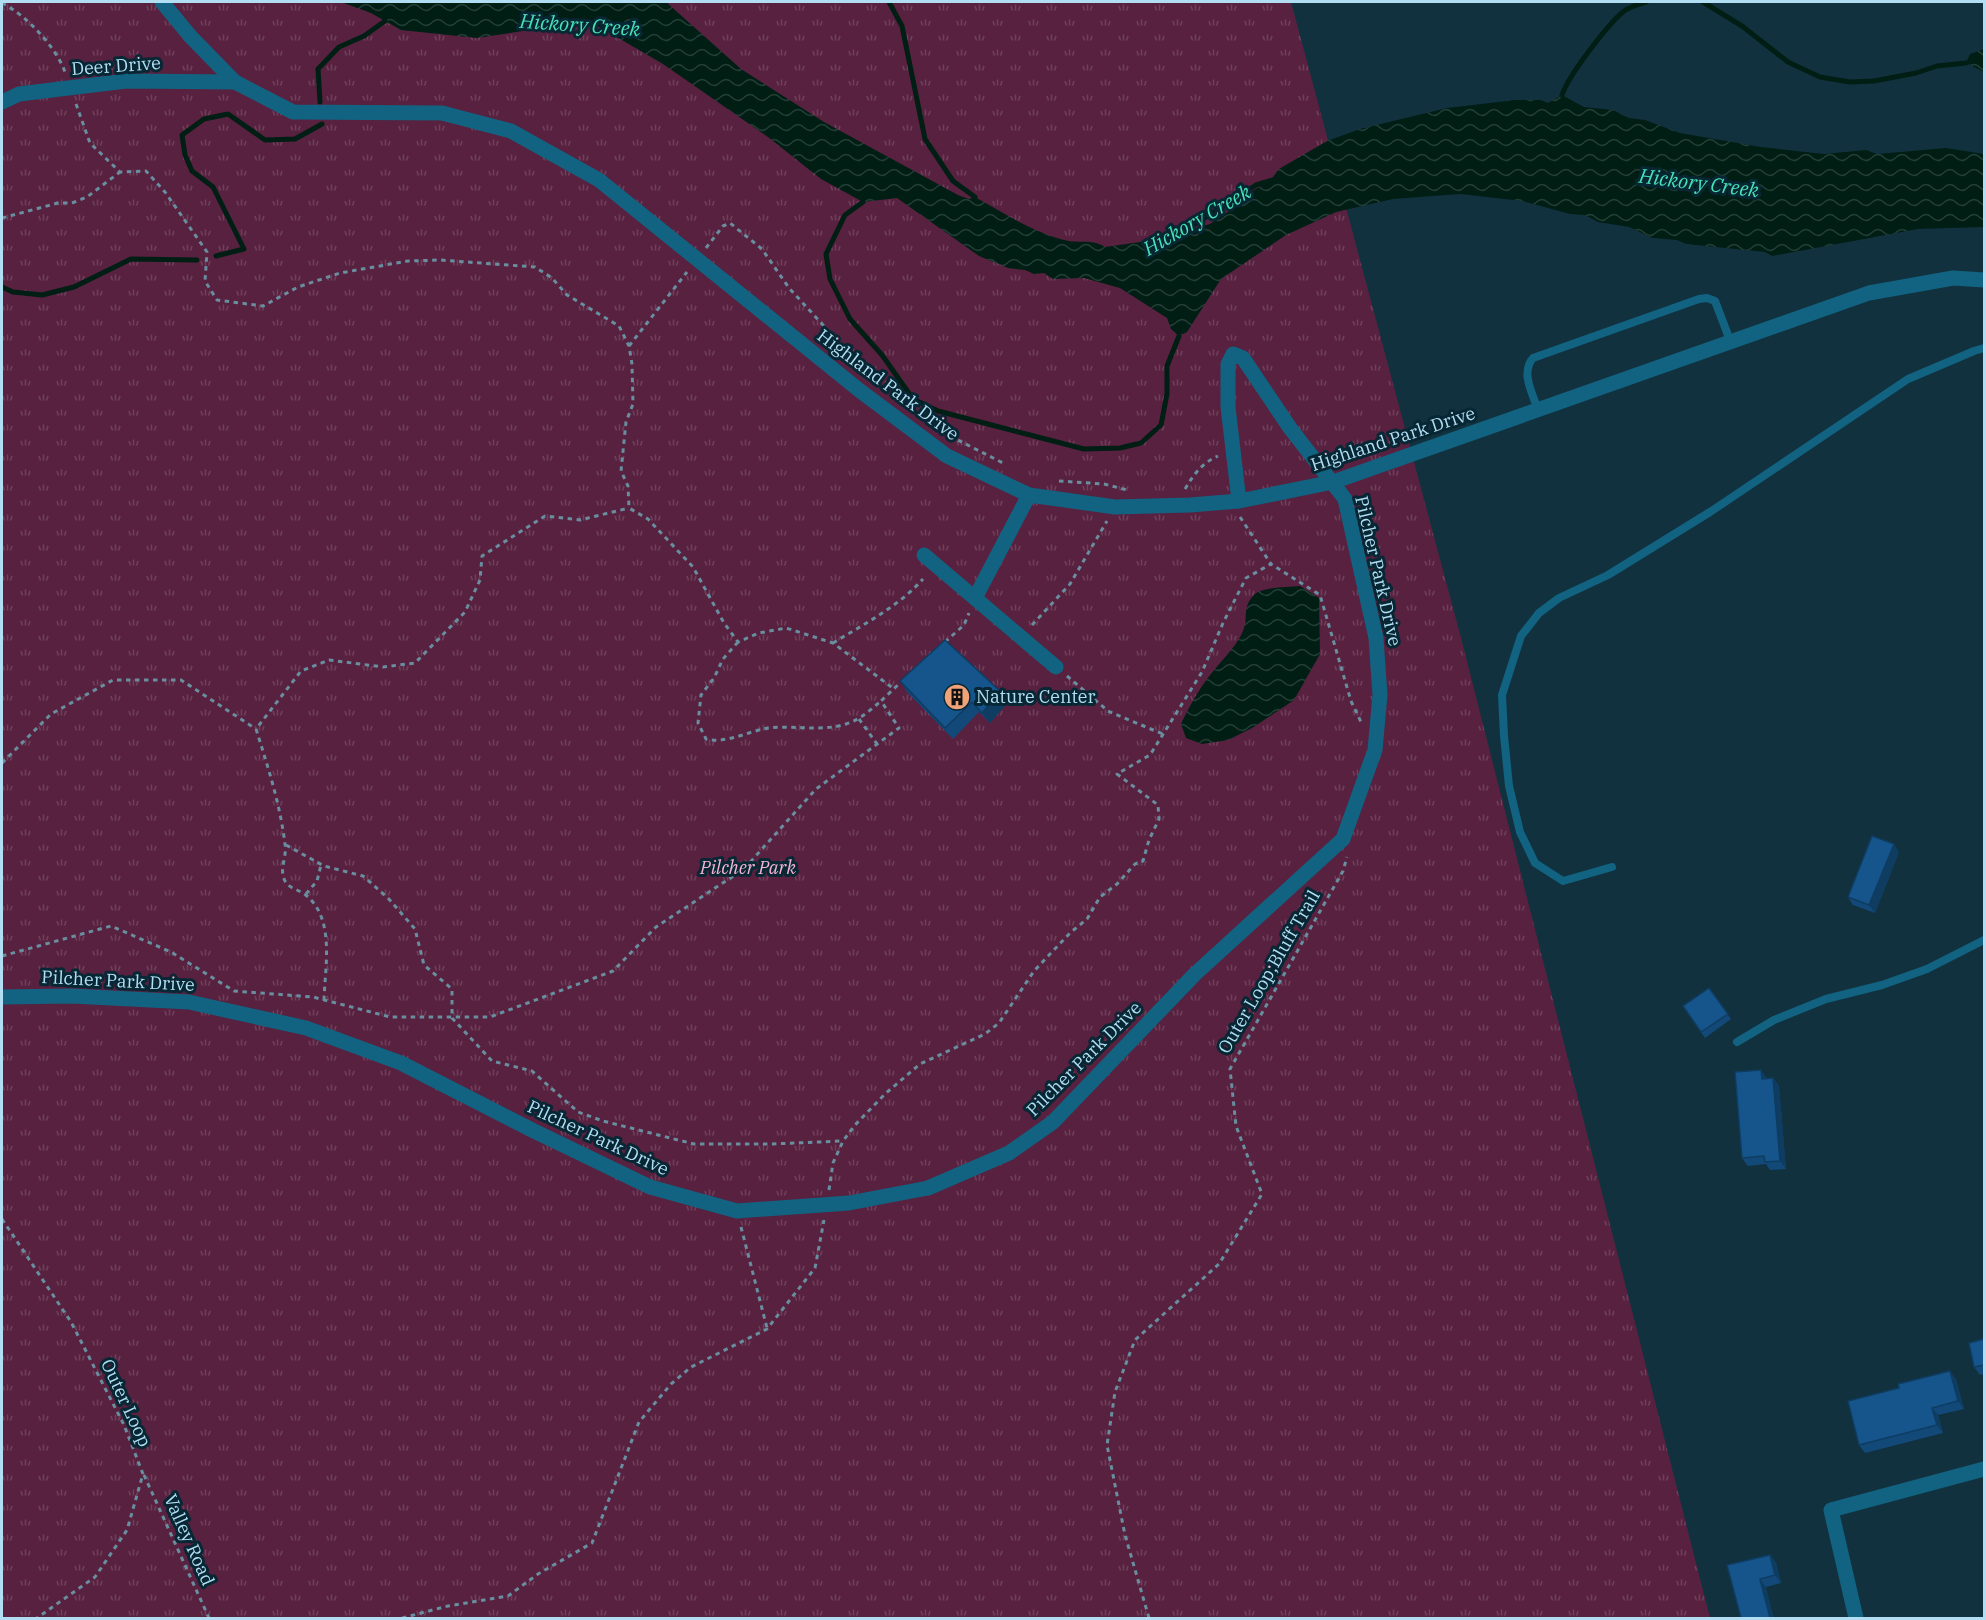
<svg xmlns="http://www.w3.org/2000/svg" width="1986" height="1620" viewBox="0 0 1986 1620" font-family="'IBM Plex Serif',serif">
<defs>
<pattern id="park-tufts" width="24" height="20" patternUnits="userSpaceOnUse" patternTransform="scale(1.5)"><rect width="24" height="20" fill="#58213f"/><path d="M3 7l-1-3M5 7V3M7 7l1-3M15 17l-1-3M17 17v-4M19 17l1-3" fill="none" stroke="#6e415b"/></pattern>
<pattern id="water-waves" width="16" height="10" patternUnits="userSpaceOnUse" patternTransform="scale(1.5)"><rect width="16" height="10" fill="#001e14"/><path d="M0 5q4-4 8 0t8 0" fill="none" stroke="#233e37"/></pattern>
</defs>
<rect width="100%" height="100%" fill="#12313e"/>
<polygon fill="url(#park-tufts)" points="2,2 1291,2 1460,634 1710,1618 2,1618"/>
<g fill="url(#water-waves)">
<path d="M341 2H666L741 69 824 122 958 195 969 199 975 197C1004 213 1035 234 1069 241 1082 243 1093 239 1105 247L1161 239 1210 224 1247 199 1252 191 1270 181 1279 169 1327 141 1360 129 1447 108 1515 100H1541L1548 103 1562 95 1584 107 1613 110 1629 118 1645 120 1680 133 1761 147 1824 154 1866 150 1877 154 1946 148 1984 154V227L1918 229 1772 256 1765 252 1686 244 1677 240 1653 238 1629 227 1598 222 1585 215 1570 214 1522 201 1460 194 1393 199 1336 212 1286 235 1221 279 1187 332 1179 336 1171 329 1167 318 1120 288 1084 278 1053 279 1044 273 1034 274 1025 270 1008 268 979 256 897 198 863 202 821 179 768 137 663 64 589 21 477 38 401 30 371 13Z"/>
<polygon points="1984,49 1984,72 1966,63 1970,54"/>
<path d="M1300 586 1319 598 1320 654 1294 700 1252 728 1228 740 1202 744 1186 738 1181 724C1190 705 1201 685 1215 669 1224 658 1240 642 1244 628 1248 617 1242 606 1255 594 1263 587 1289 587 1300 586Z"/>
</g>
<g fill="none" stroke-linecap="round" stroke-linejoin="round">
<g stroke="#001e14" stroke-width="5">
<polyline points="889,2 902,26 925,139 953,181 975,197"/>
<polyline points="1703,2 1742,26 1788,62 1820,77 1850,82 1874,81 1916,73 1937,66 1966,63"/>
<polyline points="574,22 598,23"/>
<path d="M1562 95C1568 76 1608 24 1624 11 1630 7 1639 4 1646 2"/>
<polyline points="320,102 318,69 339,47 364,36 385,21"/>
<polyline points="863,202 845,215 826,254 830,279 850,319 882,355 913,399 938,411 1084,449 1120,448 1141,443 1161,425 1167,394 1167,366 1179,336"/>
<polyline points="1175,237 1256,185 1276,179"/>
<polyline points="216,256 244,249 213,187 192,171 185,155 182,135 204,119 228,114 265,140 295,139 322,124"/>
<polyline points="2,287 13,292 42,295 74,287 131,259 197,260"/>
</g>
<g stroke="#688e9f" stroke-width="3" stroke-dasharray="4.5 4.5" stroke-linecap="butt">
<path d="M2 3C26 15 56 47 65 72"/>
<polyline points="76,104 90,143 120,172 146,171 165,192 207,252 205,281 217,300 263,306 298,287 340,273 408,261 440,260 535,267 552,278 567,295 619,326 629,346 632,364 633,404 626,422 621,471 628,486 629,508 648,519 693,567 724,623 738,642 759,633 786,628 833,643 894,689"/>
<polyline points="2,218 58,203 72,203 87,197 120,172"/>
<polyline points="706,248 723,226 730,223 762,249 789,288 869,375"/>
<polyline points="629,346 687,272"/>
<polyline points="950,436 1003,463"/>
<polyline points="1059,481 1104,484 1127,490"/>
<path d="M1185 489C1194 474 1202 463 1218 456"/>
<polyline points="1240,517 1271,564"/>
<polyline points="1032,625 1070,584 1107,521"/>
<path d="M738 642 723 659 714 678 701 695 698 723 706 739C727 744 748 731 769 728 794 725 822 732 846 724 860 720 870 710 881 701"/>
<polyline points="945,642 964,625 969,613"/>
<path d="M833 643C864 624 898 607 923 579"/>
<polyline points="1067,676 1108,711 1165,735"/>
<polyline points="859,719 877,744"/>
<polyline points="2,763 51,714 113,680 181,680 256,729"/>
<polyline points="286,845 324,866 363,876 388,898 415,929 424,965 452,989 452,1018 492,1061 532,1071 578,1112 603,1121 694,1144 772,1144 842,1141"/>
<polyline points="306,894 317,881 321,865"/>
<polyline points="2,956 111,926 171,952 234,991 313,997 390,1017 490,1017 613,971 656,927 744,869 816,789 899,728 881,701 902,681"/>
<path d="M324 1000C325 967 335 920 307 896 298 888 287 890 283 876 281 866 287 854 285 844 280 804 268 767 256 729L301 671 329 660 383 667 415 663 465 612 480 580 482 556 545 516 580 520 629 508"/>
<polyline points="829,1190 833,1163 843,1141 855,1125 885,1094 920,1064 985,1034 999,1023 1034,971 1070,933 1087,919 1100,897 1117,884 1135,864 1143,861 1149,840 1159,819 1158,805 1117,774 1150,755 1202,672 1223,623 1246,578 1271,564 1320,595 1351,701 1361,722"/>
<polyline points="2,1219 71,1322 124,1425 143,1474 127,1530 95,1577 37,1618"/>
<polyline points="741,1227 767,1328"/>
<polyline points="144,1475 209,1618"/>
<polyline points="402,1618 448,1606 508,1596 538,1574 592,1543 639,1422 671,1384 691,1367 767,1329 815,1268 824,1220"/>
<polyline points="1149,1618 1125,1535 1107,1445 1115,1392 1135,1340 1219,1264 1262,1194 1236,1126 1230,1069 1343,871 1347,857"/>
</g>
<g stroke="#116381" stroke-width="8">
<path d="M1538 410C1533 394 1520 373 1533 358L1699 299 1707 298 1715 301 1731 343"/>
<polyline points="1612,867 1563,881 1535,863 1520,832 1509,786 1504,736 1502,695 1521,636 1539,613 1559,598 1608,575 1710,512 1908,379 1974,351 1984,348"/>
<polyline points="1737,1042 1774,1020 1826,999 1882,985 1927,969 1984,940"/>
</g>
<g stroke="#116381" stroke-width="15">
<polyline points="162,2 191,37 235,82 293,112 442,113 511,131 599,180 859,390 947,456 1029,495 1115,507 1190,505 1239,501 1333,482 1869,293 1953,278 1984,280"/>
<polyline points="2,102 19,94 126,81 235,82"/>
<polyline points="924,555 1056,667"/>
<polyline points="975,598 1029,495"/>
<polyline points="2,997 72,996 189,1002 306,1028 401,1063 534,1131 650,1187 737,1211 849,1203 928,1188 1009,1153 1053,1122 1195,974 1343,839 1375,750 1380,695 1376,638 1345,499 1290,428 1243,358 1233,354 1228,364 1228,407 1239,501"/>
<polyline points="1856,1618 1831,1510 1984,1469"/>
</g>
</g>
<g fill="#124978">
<polygon points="900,681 1000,691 1008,702 990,723 979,712 953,739 907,692"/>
<polygon points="1899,852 1875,913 1853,905 1848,897"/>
<polygon points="1709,988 1731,1019 1705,1038 1683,1006"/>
<polygon points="1767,1078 1773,1078 1779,1086 1786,1169 1770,1170 1766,1164 1748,1166 1742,1158"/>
<polygon points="1984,1339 1984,1374 1980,1375 1974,1367"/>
<polygon points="1956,1379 1964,1409 1938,1415 1943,1433 1865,1453 1859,1445"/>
<polygon points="1770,1555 1776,1563 1781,1583 1766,1587 1727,1565"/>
</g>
<g fill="#0f3c61">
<polygon points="1000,691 1008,702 990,723 982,713"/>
<polygon points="1894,844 1899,852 1875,913 1869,905"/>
<polygon points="1761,1070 1767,1078 1767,1087 1762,1079"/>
<polygon points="1773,1078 1779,1086 1786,1169 1780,1161"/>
<polygon points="1950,1371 1956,1379 1964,1409 1958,1401"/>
<polygon points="1932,1408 1938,1415 1943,1433 1937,1425"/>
<polygon points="1770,1555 1776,1563 1781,1583 1775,1575"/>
<polygon points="1760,1579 1766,1587 1774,1618 1770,1618"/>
</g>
<g fill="#15558b" stroke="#0f3c61" stroke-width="1.5">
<polygon points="945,640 1000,691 982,713 972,702 945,728 900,681"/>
<polygon points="1872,836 1894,844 1869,905 1848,897"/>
<polygon points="1709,988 1728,1014 1701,1032 1683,1006"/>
<polygon points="1761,1070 1762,1079 1773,1078 1780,1161 1765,1162 1764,1156 1742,1158 1735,1072"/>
<polygon points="1984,1339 1984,1365 1974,1367 1969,1343"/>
<polygon points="1950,1371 1958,1401 1932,1408 1937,1425 1859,1445 1848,1401 1899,1388 1898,1384"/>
<polygon points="1770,1555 1775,1575 1760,1579 1770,1618 1741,1618 1727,1565"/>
</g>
<defs>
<symbol id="building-disc" viewBox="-11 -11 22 22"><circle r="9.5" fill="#f0a278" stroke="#072734"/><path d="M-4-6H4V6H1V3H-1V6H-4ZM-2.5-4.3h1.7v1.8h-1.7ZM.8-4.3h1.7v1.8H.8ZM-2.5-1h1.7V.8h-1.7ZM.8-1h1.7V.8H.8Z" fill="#111"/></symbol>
</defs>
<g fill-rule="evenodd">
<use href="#building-disc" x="942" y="682" width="30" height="30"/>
</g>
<g text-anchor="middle" stroke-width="6" stroke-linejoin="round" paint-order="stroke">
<g font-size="18" fill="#b2def3" stroke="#072734">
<text transform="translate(116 66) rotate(-4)" y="6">Deer Drive</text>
<text transform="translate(888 385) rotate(37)" y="6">Highland Park Drive</text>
<text transform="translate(1393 439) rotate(-18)" y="6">Highland Park Drive</text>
<text transform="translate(1378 571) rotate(77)" y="6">Pilcher Park Drive</text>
<text transform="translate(1269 972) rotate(-60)" y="6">Outer Loop;Bluff Trail</text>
<text transform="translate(118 981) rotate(3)" y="6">Pilcher Park Drive</text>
<text transform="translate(1084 1059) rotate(-45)" y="6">Pilcher Park Drive</text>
<text transform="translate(598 1138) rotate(25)" y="6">Pilcher Park Drive</text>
<text transform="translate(126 1403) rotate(65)" y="6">Outer Loop</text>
<text transform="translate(189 1540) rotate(66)" y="6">Valley Road</text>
</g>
<g font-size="18" fill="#b2def3" stroke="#072734" text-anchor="start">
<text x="976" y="703">Nature Center</text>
</g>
<g font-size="18" font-style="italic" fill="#f6b3d2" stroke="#072734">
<text x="748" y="874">Pilcher Park</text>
</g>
<g font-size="20" font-style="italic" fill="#47e2b5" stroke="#072734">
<text transform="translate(580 25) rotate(4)" y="7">Hickory Creek</text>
<text transform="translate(1699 183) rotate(7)" y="7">Hickory Creek</text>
<text transform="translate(1197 220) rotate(-30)" y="7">Hickory Creek</text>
</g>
</g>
<rect width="1986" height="1620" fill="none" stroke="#b2def3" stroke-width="6"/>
</svg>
